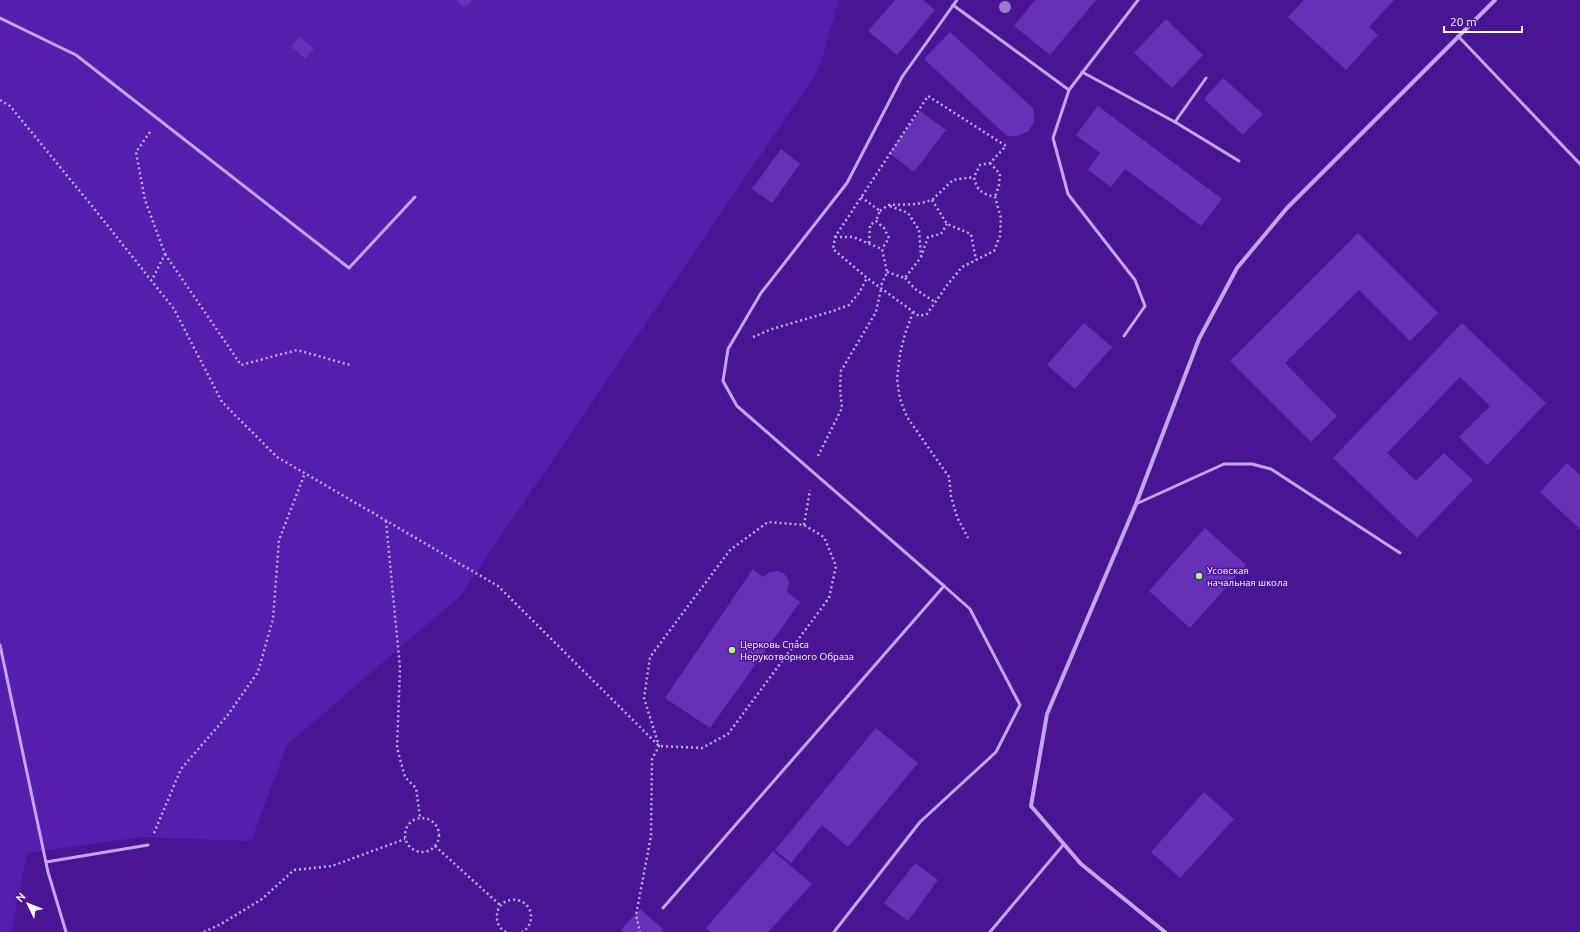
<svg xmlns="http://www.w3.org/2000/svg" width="1580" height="932" viewBox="0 0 1580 932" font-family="Ubuntu,sans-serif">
<rect width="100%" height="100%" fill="#491593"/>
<polygon fill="#561ead" points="0,0 839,0 819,69 460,596 287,745 251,841 142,837 27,853 11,932 0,932"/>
<g fill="#6631b7">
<polygon points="458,0 472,0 466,8 457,2"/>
<polygon points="895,0 923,0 935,10 897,55 868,31"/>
<polygon points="1035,0 1096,0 1050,55 1014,26"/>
<polygon points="1304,0 1394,0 1369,27 1378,35 1346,70 1288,17"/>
<polygon points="1166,19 1203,55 1172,88 1134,53"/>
<polygon points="950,32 1033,108 1034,114 1034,121 1029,131 1018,136 1007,136 924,59"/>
<polygon points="300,37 314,49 305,59 291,46"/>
<polygon points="1223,78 1263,114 1243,135 1204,99"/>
<polygon points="1098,106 1222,199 1201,226 1125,169 1111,187 1088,170 1100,153 1076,135"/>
<polygon points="920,111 946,130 914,172 889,153"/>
<polygon points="781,149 800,164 772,203 752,189"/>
<polygon points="1358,233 1438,313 1410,341 1359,290 1285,363 1337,416 1311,442 1230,361"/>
<polygon points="1084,323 1112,347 1075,389 1047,365"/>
<polygon points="1462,323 1546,403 1487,465 1459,437 1490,406 1460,377 1387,453 1416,481 1444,453 1473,480 1417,538 1333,458"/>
<polygon points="1567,463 1580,475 1580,529 1540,492"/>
<polygon points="1205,528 1246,565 1190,628 1149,591"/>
<polygon points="753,569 763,577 770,572 777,571 783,573 786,576 789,582 787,592 800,602 710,728 665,698"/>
<polygon points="876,728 918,763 848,847 822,825 791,863 775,850"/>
<polygon points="1204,792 1234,819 1180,878 1151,852"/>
<polygon points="773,851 812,884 768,932 710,932 706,928"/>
<polygon points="915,863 938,880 908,921 884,903"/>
<polygon points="640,909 663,929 661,932 623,932 621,930"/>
</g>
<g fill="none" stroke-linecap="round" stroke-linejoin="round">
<g stroke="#c3a5f1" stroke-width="2.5" stroke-dasharray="2 3" stroke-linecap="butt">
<polyline points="0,100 10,106 92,206 174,309 222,402 277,457 498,586 659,746 702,748 728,734 829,598 836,566 824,537 804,525 768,522 730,550 650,657 644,698 659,746 652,759 651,836 636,915 640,932"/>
<polyline points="150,132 136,152 145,200 165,254 152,280"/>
<polyline points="990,163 1000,174 999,185 995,197"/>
<polyline points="861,197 880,211 876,221"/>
<polyline points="932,200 947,224 971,234 976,260"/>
<polyline points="890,206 908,213 919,230 921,256"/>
<polyline points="880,211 888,205 917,204 932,200 953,180 974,177"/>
<polyline points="835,237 853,237 882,249 887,272 880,288"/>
<polyline points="869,243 870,225 876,221 884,228 889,238 882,249"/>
<polyline points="165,254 241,365 297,350 350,365"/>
<polyline points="887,272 905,278 921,257 928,237 941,234 947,224"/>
<polyline points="905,278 915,289 935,302"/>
<polyline points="913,312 905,334 900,354 897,379 900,399 907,417 949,477 951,496 957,517 968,538"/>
<path d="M753 337 772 329 833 311 849 305 859 293 867 278 833 249 835 237 928 96 1006 146 990 163 980 165 974 177C977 191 981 193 995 197L1001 218 1000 236 994 251 962 267 948 284 927 314 919 316 867 278"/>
<polyline points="818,456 842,408 840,388 841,371 876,312 881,289"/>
<polyline points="386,521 400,668 397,748 405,777 416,788 420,817"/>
<polyline points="804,525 810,490"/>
<circle cx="422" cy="835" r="17"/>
<polyline points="154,833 181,769 227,716 258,672 273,619 279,540 305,473"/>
<polyline points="435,846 500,905"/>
<polyline points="204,932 221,924 262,899 294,870 332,866 405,839"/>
<path d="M506 932C500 929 497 924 497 917 496 894 531 894 531 917 531 923 528 929 522 932"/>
</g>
<g stroke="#c3a5f1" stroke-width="3">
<polyline points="953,5 1069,90 1138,0"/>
<polyline points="0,18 76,55 349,268 415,197"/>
<polyline points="1458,36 1580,164"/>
<polyline points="1082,72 1175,122 1239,161"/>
<polyline points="1069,90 1053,138 1068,194 1135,280 1145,306 1124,336"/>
<polyline points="1175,122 1206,78"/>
<polyline points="1136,504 1224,464 1252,464 1271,469 1400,553"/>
<polyline points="0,645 48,872 66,932"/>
<polyline points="46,862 148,845"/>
<polyline points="663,908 944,586 737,406 723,381 728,349 761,293 847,183 902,77 957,0"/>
<polyline points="834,932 920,822 996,752 1020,705 970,609 944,586"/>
<polyline points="990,932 1064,844"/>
</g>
<polyline stroke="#c3a5f1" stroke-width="4" points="1165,932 1081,864 1031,806 1047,714 1136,504 1199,339 1237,268 1287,208 1495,0"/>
</g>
<circle fill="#9c7acd" cx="1005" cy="7" r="6"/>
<g fill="#a9ff65" stroke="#491593" stroke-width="1.5">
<circle cx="1199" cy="576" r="4"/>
<circle cx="732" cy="650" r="4"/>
</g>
<g text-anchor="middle" stroke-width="3" stroke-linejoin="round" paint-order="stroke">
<g font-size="10" fill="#fff" stroke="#491593" text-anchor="start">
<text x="1207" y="574">Усовская<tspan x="1207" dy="12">начальная школа</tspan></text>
<text x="740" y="648">Церковь Спаса<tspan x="740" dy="12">Нерукотворного Образа</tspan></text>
</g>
</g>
<g transform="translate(28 904) rotate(313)" stroke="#491593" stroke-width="3" paint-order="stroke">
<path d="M0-3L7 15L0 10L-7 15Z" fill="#ffffff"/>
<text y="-6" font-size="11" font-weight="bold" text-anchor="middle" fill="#ffffff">N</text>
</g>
<path d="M1444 26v6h78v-6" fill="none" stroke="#ffffff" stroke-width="2"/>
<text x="1450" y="26" font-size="12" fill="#ffffff" stroke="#491593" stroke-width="3" paint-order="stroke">20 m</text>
</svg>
